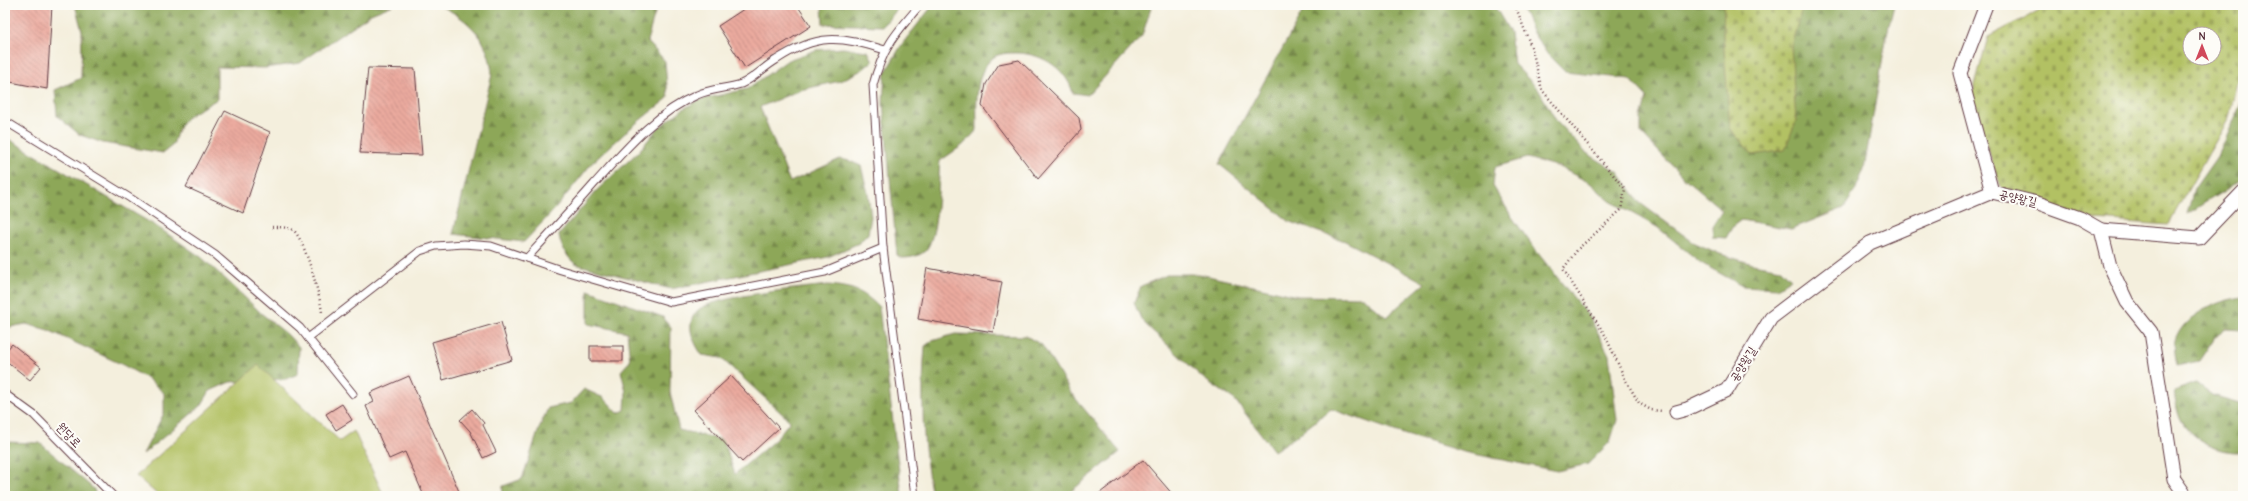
<svg xmlns="http://www.w3.org/2000/svg" width="2248" height="501" viewBox="0 0 2248 501" font-family="'Comic Neue','Poor Story',sans-serif">
<defs>
<pattern id="forest-firs" width="22" height="20" patternUnits="userSpaceOnUse"><rect width="22" height="20" fill="#8da759"/><path d="M5 1l3.5 6h-7zM16 11l3.5 6h-7z" fill="#75874a"/></pattern>
<pattern id="cemetery-stones" width="16" height="16" patternUnits="userSpaceOnUse"><rect width="16" height="16" fill="#b2c163"/><path d="M2 7V4a2 2 0 0 1 4 0v3zM10 15v-3a2 2 0 0 1 4 0v3z" fill="#9ba556"/></pattern>
<pattern id="building-back-hatch" width="6" height="6" patternUnits="userSpaceOnUse"><rect width="6" height="6" fill="#ebaa9f"/><path d="M-1 5l2 2M0 0l6 6M5-1l2 2" fill="none" stroke="#c08a82"/></pattern>
</defs>
<rect width="100%" height="100%" fill="#fdfcf7"/>
<filter id="ink" filterUnits="userSpaceOnUse"><feTurbulence type="fractalNoise" baseFrequency=".025" numOctaves="2"/><feDisplacementMap in="SourceGraphic" scale="8" xChannelSelector="R" yChannelSelector="G"/><feConvolveMatrix kernelMatrix="1 2 1 2 8 2 1 2 1" color-interpolation-filters="sRGB"/></filter>
<filter id="wash" filterUnits="userSpaceOnUse"><feTurbulence type="fractalNoise" baseFrequency=".012" numOctaves="4" result="noise"/><feDisplacementMap in="SourceGraphic" scale="16" xChannelSelector="R" yChannelSelector="G"/><feGaussianBlur stdDeviation="0.9" result="paint"/><feColorMatrix in="noise" values="0 0 0 0 0 0 0 0 0 0 0 0 0 0 0 0 0 1.4 0 .05"/><feComposite in="paint" operator="in"/></filter>
<g filter="url(#wash)">
<rect width="100%" height="100%" fill="#f4efdd"/>
<g fill="url(#forest-firs)" stroke="#6c6342">
<path d="M75 5H393L371 14 300 63 265 68 217 67V99C191 116 182 113 173 145L163 153 103 143 80 135 57 116 55 90 81 78 82 31Z"/>
<path d="M439 5H667L657 6 647 41 665 61 668 98 634 125 592 163 555 209 524 242 453 234 492 74C489 39 470 20 439 5Z"/>
<polygon points="822,5 901,5 883,26 823,24"/>
<path d="M933 5H1152L1142 36 1088 95 1073 93C1065 66 1039 52 1012 53 1007 53 998 54 994 57 973 72 977 107 977 130L963 145 940 161C938 180 939 240 924 252 917 257 909 258 901 258L897 255 883 103 885 73 902 44Z"/>
<polygon points="1306,5 1494,5 1510,32 1514,64 1538,89 1557,122 1585,152 1618,172 1640,203 1693,242 1720,254 1753,264 1781,269 1791,279 1777,288 1743,286 1701,263 1657,227 1610,201 1590,183 1559,167 1527,158 1495,167 1493,186 1512,217 1537,252 1590,318 1609,355 1617,420 1610,442 1588,464 1557,471 1464,452 1406,435 1331,409 1294,438 1274,451 1235,400 1204,379 1142,321 1134,303 1141,286 1169,274 1199,274 1298,296 1363,297 1386,317 1425,283 1345,241 1290,222 1219,164"/>
<polygon points="1521,5 1894,5 1887,34 1864,169 1855,191 1844,208 1791,229 1741,220 1733,226 1726,238 1713,237 1712,226 1722,210 1682,176 1641,133 1641,118 1647,97 1630,79 1565,72 1548,55 1533,33"/>
<path d="M843 48 868 51 873 61 862 70 840 81 800 90 760 107 790 182 840 159 850 161 861 166 868 193 871 217 868 234 859 243 828 257 671 289 575 264C566 255 561 248 559 235L595 192 639 151 658 128 683 109 699 100 747 89 788 60 816 50Z"/>
<polygon points="2243,99 2243,179 2187,214 2194,189 2220,152"/>
<polygon points="5,137 156,226 201,257 231,284 262,314 287,334 299,347 298,374 286,379 230,382 210,391 201,406 143,454 164,413 164,393 148,379 123,365 48,330 26,324 5,328"/>
<path d="M828 285C852 287 862 290 879 307L902 496H502L503 486 522 479 540 426 548 408 571 403 584 389 604 398 618 413 625 410 626 392 621 371 630 361 627 332 588 324V290L663 317 671 327 670 392 679 430 723 440 735 474 776 439 790 421 721 358 702 355C694 343 684 325 697 311 711 296 804 288 828 285Z"/>
<path d="M2243 297V330L2226 329 2215 337 2199 361 2177 366C2176 359 2173 348 2175 341 2183 315 2218 300 2243 297Z"/>
<path d="M955 334 1026 336 1042 345 1071 393 1120 452 1065 496H932C922 448 921 396 925 346L932 341Z"/>
<path d="M2196 383 2212 395 2243 404V452C2221 453 2199 444 2185 427 2177 417 2176 402 2174 391Z"/>
<polygon points="5,442 40,443 94,489 96,496 5,496"/>
</g>
<g fill="url(#cemetery-stones)" stroke="#7e7047" fill-rule="evenodd">
<polygon points="1724,5 1803,5 1791,46 1796,120 1785,150 1753,155 1730,129 1723,36"/>
<path d="M2049 5H2243V56L2229 118 2168 225 2081 219 2002 190 1971 99 1988 37ZM2190 34H2214V58H2190Z"/>
</g>
<polygon fill="#b2c163" stroke="#7e7047" points="258,365 340,441 354,431 384,496 159,496 136,476"/>
<g id="blocks">
<g fill="url(#building-back-hatch)">
<polygon points="5,5 52,5 47,89 5,81"/>
<polygon points="750,5 797,5 811,26 745,68 718,26"/>
<polygon points="1019,60 1079,118 1081,130 1038,179 982,106 986,84 999,64"/>
<polygon points="368,68 415,69 422,155 360,153"/>
<polygon points="225,111 270,132 243,213 186,187"/>
<polygon points="927,268 1002,282 993,332 918,319"/>
<polygon points="501,322 512,360 443,380 432,342"/>
<polygon points="12,344 41,367 30,380 5,360 5,352"/>
<rect x="590" y="346" width="33" height="15"/>
<polygon points="409,376 461,496 424,496 405,452 389,459 366,406 374,402 370,393"/>
<polygon points="731,376 779,428 742,462 694,410"/>
<polygon points="342,404 352,420 336,430 326,414"/>
<polygon points="472,409 484,423 483,425 496,452 483,458 470,431 460,420"/>
<polygon points="1143,460 1174,496 1096,496"/>
</g>
</g>
</g>
<g filter="url(#ink)">
<use href="#blocks" fill-opacity="0" stroke="#643e46" stroke-width="1"/>
<g fill="none" stroke-linecap="round" stroke-linejoin="round">
<defs>
<g id="service">
<polyline points="5,121 130,198 215,255 300,328 353,394"/>
<path d="M527 258C549 234 572 209 594 184 624 151 655 113 697 95 712 88 726 89 741 84 753 79 764 67 776 60 818 33 839 36 885 50"/>
<polyline points="308,338 420,251 436,246 464,244 491,246 561,270 671,302 825,272 883,248"/>
<polyline points="5,394 34,415 113,496"/>
<path d="M915 496 883 248 873 85C883 47 895 34 920 5"/>
</g>
<g id="minor">
<polyline points="1986,5 1960,73 1992,192"/>
<polyline points="2101,230 2199,238 2243,192"/>
<polyline points="1676,412 1687,409 1727,390 1771,318 1870,243 1992,192 2041,204 2080,218 2101,230 2110,266 2127,302 2151,332 2174,479 2186,496"/>
</g>
</defs>
<use href="#service" stroke="#643e46" stroke-width="9"/>
<use href="#minor" stroke="#643e46" stroke-width="15"/>
<g stroke="#643e46" stroke-width="2.5" stroke-dasharray="1 3" stroke-linecap="butt">
<polyline points="1515,5 1532,49 1542,90 1625,189 1621,210 1578,249 1563,269 1605,335 1625,379 1639,403 1651,410 1663,411"/>
<path d="M272 227C278 227 288 227 293 230 304 237 321 299 322 313"/>
</g>
<use href="#service" stroke="#fff" stroke-width="7"/>
<use href="#minor" stroke="#fff" stroke-width="13"/>
</g>
</g>
<g text-anchor="middle" stroke-width="4" stroke-linejoin="round" paint-order="stroke">
<g font-size="12" fill="#4a1f2b" stroke="#fdfcf7">
<text transform="translate(2018 198) rotate(13)" y="4">공양왕길</text>
<text transform="translate(1743 364) rotate(-58)" y="4">공양왕길</text>
<text transform="translate(69 435) rotate(46)" y="4">원당로</text>
</g>
</g>
<rect width="2248" height="501" fill="none" stroke="#fdfcf7" stroke-width="20"/>
<g transform="translate(2202 46)"><circle r="19" fill="#fdfcf7" stroke="#b5a4a5"/>
<path d="M0-3L7 15L0 10L-7 15Z" fill="#d1495b"/>
<text y="-6" font-size="11" font-weight="bold" text-anchor="middle" fill="#4a1f2b">N</text>
</g>
</svg>
